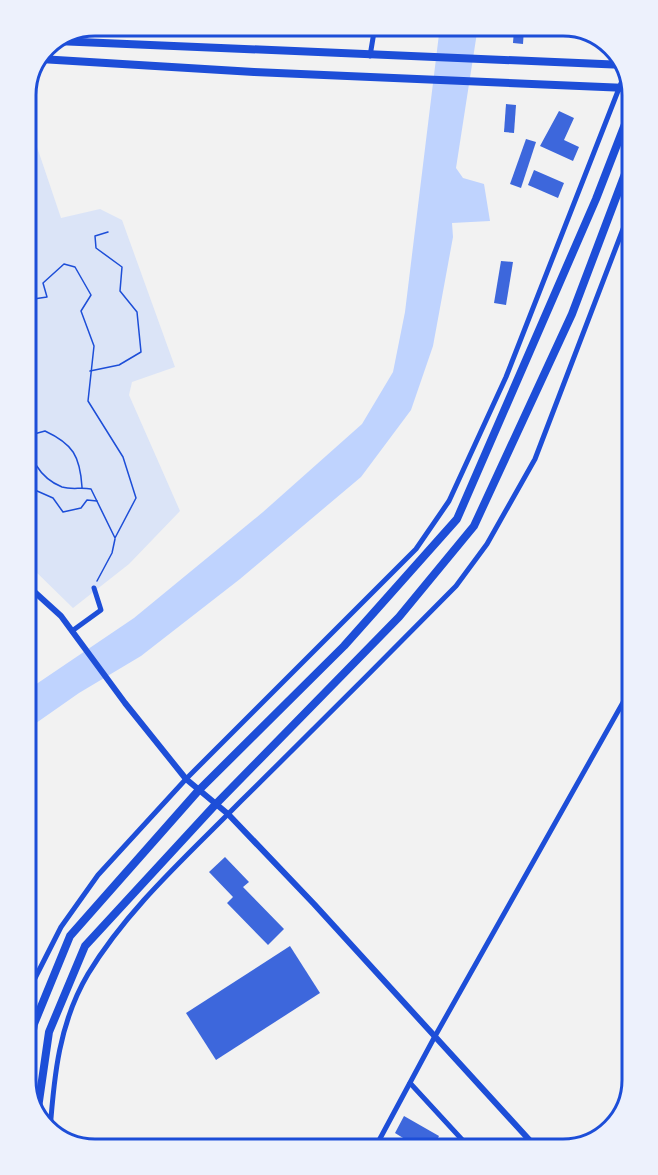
<svg xmlns="http://www.w3.org/2000/svg" width="658" height="1175" viewBox="0 0 658 1175" font-family="'Sofia Sans Condensed',sans-serif">
<rect width="100%" height="100%" fill="#f2f2f2"/>
<polygon fill="#dbe4f7" points="36,144 61,218 100,209 122,220 175,367 132,382 129,395 180,511 129,564 73,608 28,564 26,148"/>
<polygon fill="#bfd3fe" points="440,26 478,26 456,168 463,178 484,184 490,221 452,223 453,237 433,346 411,410 361,477 240,579 141,656 79,693 29,728 29,689 134,618 263,512 362,424 393,372 405,312"/>
<g fill="#3d67dc">
<polygon points="253,26 280,26 279,34 253,32"/>
<polygon points="553,26 568,26 592,34 590,39"/>
<polygon points="514,29 524,29 523,44 513,43"/>
<polygon points="506,104 516,105 514,133 504,132"/>
<polygon points="559,111 574,118 564,140 579,147 573,161 540,146"/>
<polygon points="526,139 536,142 521,188 510,184"/>
<polygon points="534,170 564,183 558,198 528,185"/>
<polygon points="501,261 513,262 506,305 494,303"/>
<polygon points="225,857 249,882 243,887 284,929 268,945 227,903 233,897 209,872"/>
<polygon points="290,946 320,993 216,1060 186,1013"/>
<polygon points="404,1116 439,1136 435,1144 438,1146 416,1146 395,1133"/>
</g>
<g fill="none" stroke-linecap="round" stroke-linejoin="round">
<g stroke="#1d4ed8" stroke-width="1.5">
<path d="M27 300 47 297 43 283 64 264 75 267 91 295 81 311 94 346 88 401 123 457 136 498 115 538 91 489C81 487 72 490 62 487 42 479 22 454 34 434L45 431C73 444 80 456 82 487"/>
<polyline points="90,371 119,365 141,352 137,312 120,291 122,267 96,248 95,236 108,232"/>
<polyline points="28,487 53,498 63,512 81,508 87,500 97,501"/>
<polyline points="97,581 112,553 115,539"/>
</g>
<g stroke="#1d4ed8" stroke-width="5">
<polyline points="370,56 375,26"/>
<polyline points="72,631 101,610 94,588"/>
<polyline points="30,988 61,927 98,875 186,779 416,549 449,501 506,377 627,68"/>
<polyline points="410,1083 467,1145"/>
<path d="M50 1131C54 1076 59 1023 88 974 128 908 187 856 241 801 313 730 385 658 456 586L487 544 535 459 628 216"/>
<polyline points="376,1146 434,1038 630,690"/>
</g>
<polyline stroke="#1d4ed8" stroke-width="6" points="28,586 61,616 125,703 186,779 228,814 314,904 534,1145"/>
<g stroke="#1d4ed8" stroke-width="8">
<polyline points="56,41 625,65"/>
<polyline points="40,59 254,72 627,88"/>
<polyline points="31,1042 34,1024 70,936 198,791 344,646 457,519 596,199 627,119"/>
<polyline points="37,1115 49,1032 85,946 215,805 399,617 474,526 572,314 628,166"/>
</g>
</g>
<path d="M0 0H658V1175H0ZM95 36H563A59 59 0 0 1 622 95V1080A59 59 0 0 1 563 1139H95A59 59 0 0 1 36 1080V95A59 59 0 0 1 95 36Z" fill="#edf1fc" fill-rule="evenodd"/>
<path fill="none" stroke="#1d4ed8" stroke-width="3" d="M95 36H563A59 59 0 0 1 622 95V1080A59 59 0 0 1 563 1139H95A59 59 0 0 1 36 1080V95A59 59 0 0 1 95 36Z"/>
</svg>
